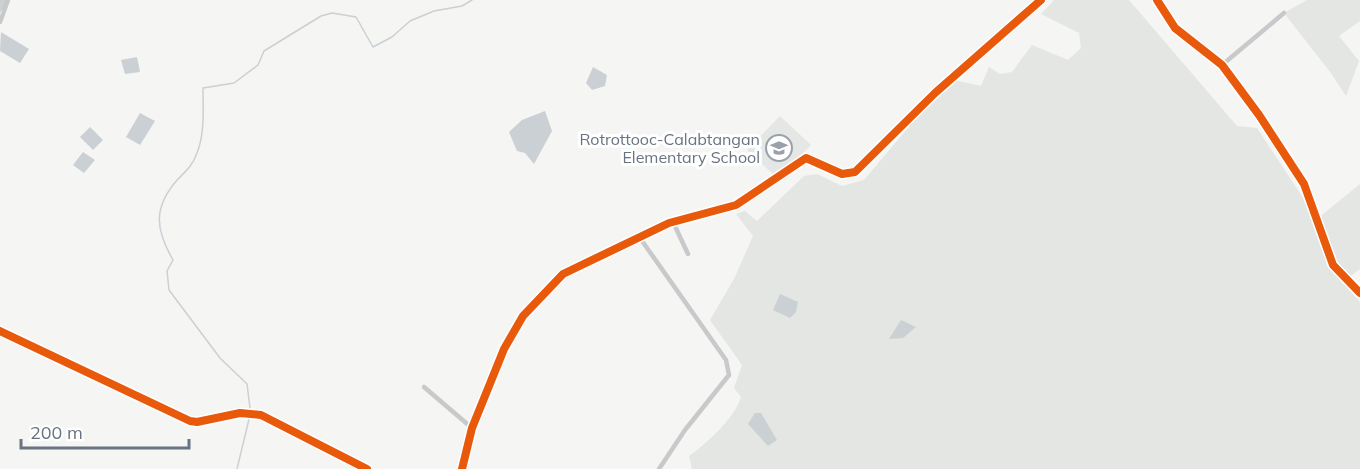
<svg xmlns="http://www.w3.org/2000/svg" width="1360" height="469" viewBox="0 0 1360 469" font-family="Mulish,sans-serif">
<rect width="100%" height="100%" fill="#f5f5f4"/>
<polygon fill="#e5e7e7" points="780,116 811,145 778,179 747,150"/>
<g fill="#e3e6e2">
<path d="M1054 0H1129L1237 126 1257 128 1317 219 1360 184V269L1348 278 1333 265 1318 224 1327 266 1360 302V469H692L689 456C706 444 735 418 741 397L734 388 742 365 710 320 734 279 753 236 736 214 745 211 757 221 804 176 817 174 842 186 864 180 929 103 954 80 981 86 989 67 1000 74 1012 72 1032 45 1068 60 1081 48 1079 33 1041 14Z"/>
<polygon points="1307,0 1360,0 1360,21 1339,36 1359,61 1346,96 1331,73 1284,13"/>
</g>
<g fill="#cad0d3">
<polygon points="1,32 29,49 20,63 0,51"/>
<polygon points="137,57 140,72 125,74 121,60"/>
<polygon points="593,67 607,75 605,86 592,90 586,83"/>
<polygon points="545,111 552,131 534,164 525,153 517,151 509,132 522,120"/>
<polygon points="140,113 155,121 140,145 126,137"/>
<polygon points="90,127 103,140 93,150 80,137"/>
<polygon points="83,152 95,160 84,173 73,165"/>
<polygon points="780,294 798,302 796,312 790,318 773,310"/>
<polygon points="901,320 916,327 903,338 889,339"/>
<polygon points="755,413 761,413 777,440 768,446 748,424"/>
</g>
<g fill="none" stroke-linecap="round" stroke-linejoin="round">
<g stroke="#cad0d3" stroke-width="1.5">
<polyline points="0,12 2,5"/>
<path d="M250 408 247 384 220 358 169 290 167 271 173 260C155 229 153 207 178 179 186 171 193 165 197 153 205 133 203 109 203 88L234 83 258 65 264 51 321 16 332 13 356 17 373 47 392 37 410 21 434 11 462 6 472 0"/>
<polyline points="237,469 250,415"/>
</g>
<polyline stroke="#cad0d3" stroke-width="10" points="2,5 4,0"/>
<g stroke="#c8c9ca" stroke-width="4.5">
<polyline points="1157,0 1175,28 1222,65 1259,115 1304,184 1333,265 1360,293"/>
<polyline points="0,22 8,0"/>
<polyline points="1222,65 1284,13"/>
<polyline points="673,222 688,254"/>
<polyline points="640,238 726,360 729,375 685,430 659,469"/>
<polyline points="0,331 190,421 197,422 240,413 261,415 367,469"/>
<polyline points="424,387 472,428"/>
<polyline points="462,469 472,428 504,349 523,316 563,274 669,223 736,205 806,158 842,174 855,172 935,93 1041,0"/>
</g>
<defs>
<g id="cycleway">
<polyline points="1157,0 1175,28 1222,65 1259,115 1304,184 1333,265 1360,293"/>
<polyline points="0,331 190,421 197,422 240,413 261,415 367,469"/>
<polyline points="462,469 472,428 504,349 523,316 563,274 669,223 736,205 806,158 842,174 855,172 935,93 1041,0"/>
</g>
</defs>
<use href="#cycleway" stroke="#fff" stroke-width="11"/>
<use href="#cycleway" stroke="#e8590c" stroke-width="8"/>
</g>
<defs>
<symbol id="school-ring" viewBox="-11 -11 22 22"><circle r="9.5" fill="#fff" stroke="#9aa1a9" stroke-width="1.5"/><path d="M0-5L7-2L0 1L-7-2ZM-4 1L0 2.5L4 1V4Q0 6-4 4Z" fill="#9aa1a9"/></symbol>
</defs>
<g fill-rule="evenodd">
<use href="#school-ring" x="764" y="133" width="30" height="30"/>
</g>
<g text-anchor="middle" stroke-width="6" stroke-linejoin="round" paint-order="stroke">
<g font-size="16" fill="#697481" stroke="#fff" text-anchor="end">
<text x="760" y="145">Rotrottooc-Calabtangan<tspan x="760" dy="18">Elementary School</tspan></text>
</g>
</g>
<path d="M21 439v9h168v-9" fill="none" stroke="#697481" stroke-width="3"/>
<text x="30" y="439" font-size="18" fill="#697481" stroke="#ffffff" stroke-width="4.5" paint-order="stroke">200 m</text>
</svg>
